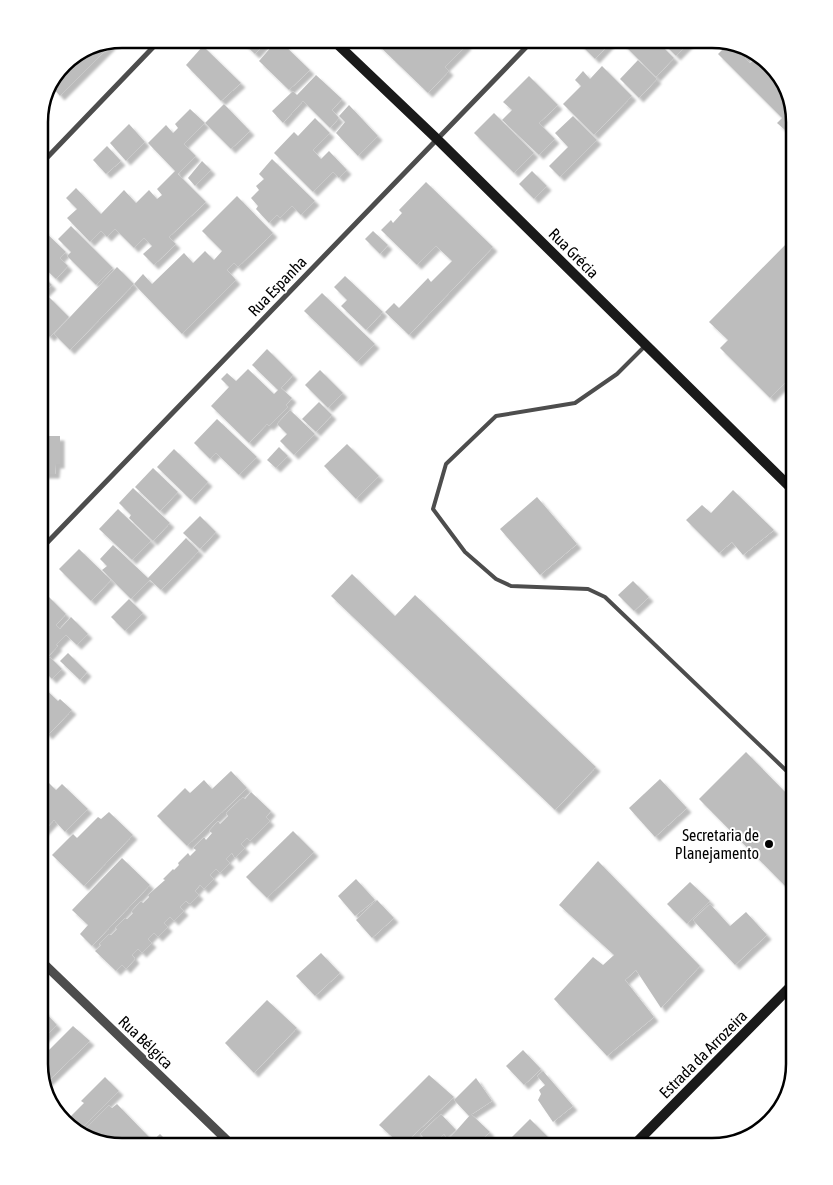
<svg xmlns="http://www.w3.org/2000/svg" width="833" height="1185" viewBox="0 0 833 1185" font-family="'Asap Condensed',sans-serif">
<defs>
<filter id="shadow"><feDropShadow dx="4.5" dy="4.5" stdDeviation="1" flood-color="#0004"/></filter>
</defs>
<rect width="100%" height="100%" fill="#fff"/>
<g fill="#bdbdbd" filter="url(#shadow)">
<polygon points="239,39 269,39 255,54"/>
<polygon points="278,39 310,70 289,90 259,61"/>
<polygon points="372,39 460,39 467,45 445,67 449,71 428,93"/>
<polygon points="575,39 612,39 613,40 595,59"/>
<polygon points="618,39 655,39 674,58 656,77"/>
<polygon points="669,39 693,39 676,56 664,44"/>
<polygon points="109,43 111,45 60,96 53,88 67,59"/>
<polygon points="729,43 752,51 745,58 750,63 759,54 783,80 794,123 793,122 785,130 777,123 782,118 718,54"/>
<polygon points="203,46 241,83 221,101 186,65"/>
<polygon points="638,60 657,79 639,98 620,79"/>
<polygon points="602,66 632,96 594,135 563,104 581,86 575,80 583,71 590,79"/>
<polygon points="316,75 342,99 332,110 339,118 330,128 303,101 283,123 272,111 293,91 297,95"/>
<polygon points="529,76 558,105 539,123 555,139 539,155 502,120 512,110 503,102"/>
<polygon points="224,104 250,131 231,149 205,123"/>
<polygon points="349,105 378,136 358,156 336,133 345,122 339,116"/>
<polygon points="190,109 205,123 184,144 196,156 178,174 206,202 169,237 176,244 154,265 143,254 152,246 144,238 134,248 115,229 107,237 101,231 90,242 67,218 77,209 66,198 76,188 101,214 124,190 136,203 149,190 157,199 162,195 157,189 175,171 148,143 166,125 173,133 178,128 175,124"/>
<polygon points="494,113 534,153 514,173 474,133"/>
<polygon points="573,116 597,140 560,177 549,166 568,147 555,133"/>
<polygon points="315,118 330,133 313,150 321,159 329,151 347,170 339,178 333,172 313,192 274,153 294,132 298,136"/>
<polygon points="129,124 145,142 126,161 110,143"/>
<polygon points="107,146 121,161 106,174 93,160"/>
<polygon points="272,159 315,201 301,215 292,206 280,218 277,215 269,223 256,209 258,206 251,198 259,190 256,186 264,179 259,174"/>
<polygon points="202,161 211,170 195,186 188,178"/>
<polygon points="532,171 547,186 534,199 519,184"/>
<polygon points="426,182 493,247 409,335 385,312 394,303 399,308 428,278 431,282 452,261 436,246 417,265 381,230 391,220 393,223 402,213 399,210"/>
<polygon points="237,196 273,233 238,267 234,263 227,270 236,280 182,334 134,284 143,274 152,284 184,253 193,263 205,251 214,260 222,251 202,231"/>
<polygon points="71,226 113,268 96,285 67,256 71,252 58,239"/>
<polygon points="43,230 66,252 60,258 68,266 56,279 39,263 39,234"/>
<polygon points="373,231 388,245 380,254 365,239"/>
<polygon points="794,236 794,374 770,398 720,348 728,340 709,322"/>
<polygon points="117,267 134,284 70,350 54,334"/>
<polygon points="39,272 52,285 39,298"/>
<polygon points="345,276 383,312 366,330 341,306 347,300 334,287"/>
<polygon points="322,293 375,344 357,362 304,311"/>
<polygon points="48,296 69,317 50,337 39,327 39,306"/>
<polygon points="267,349 293,375 281,388 292,398 286,405 288,407 269,426 267,424 249,443 211,406 229,387 221,379 227,373 236,381 248,369 274,394 278,390 252,365"/>
<polygon points="320,370 343,393 328,408 305,385"/>
<polygon points="319,402 332,415 316,432 302,419"/>
<polygon points="290,410 315,434 294,455 280,441 287,434 277,424"/>
<polygon points="217,419 257,457 239,475 216,453 210,459 194,443"/>
<polygon points="39,436 60,436 60,464 56,464 55,474 39,474"/>
<polygon points="347,444 379,476 356,499 324,466"/>
<polygon points="279,447 288,456 276,468 267,460"/>
<polygon points="174,449 208,482 191,500 157,467"/>
<polygon points="153,468 178,492 160,511 135,487"/>
<polygon points="133,488 170,523 153,541 129,518 131,515 119,503"/>
<polygon points="733,490 774,530 743,555 732,542 719,553 686,520 702,505 711,513"/>
<polygon points="537,497 577,544 540,575 500,529"/>
<polygon points="118,509 151,541 132,560 99,529"/>
<polygon points="200,516 216,532 200,549 183,533"/>
<polygon points="186,538 199,551 161,590 150,580 131,599 102,570 107,566 100,559 113,545 148,578"/>
<polygon points="79,549 111,580 91,601 59,569"/>
<polygon points="352,574 395,616 415,595 596,767 555,810 331,596"/>
<polygon points="633,581 649,597 634,611 618,595"/>
<polygon points="48,596 66,614 56,625 60,629 71,617 88,634 77,645 66,635 56,645 58,646 39,666 39,627 41,630 48,623 39,615 39,606"/>
<polygon points="129,599 143,613 125,631 111,617"/>
<polygon points="68,653 87,672 80,680 60,661"/>
<polygon points="50,657 62,669 52,679 40,667"/>
<polygon points="39,683 58,701 60,699 72,710 48,735 39,726"/>
<polygon points="746,752 794,801 794,887 790,891 699,799"/>
<polygon points="231,771 247,788 187,846 157,816 185,788 190,793 204,780 212,789"/>
<polygon points="660,779 687,808 655,837 629,808"/>
<polygon points="49,783 56,790 62,784 88,809 65,832 54,820 39,836 39,793"/>
<polygon points="251,792 271,811 266,817 270,821 250,841 247,838 241,844 245,848 235,858 232,853 226,859 230,863 220,873 216,869 210,875 214,879 204,889 200,885 195,891 199,895 190,904 186,901 180,907 184,911 174,921 170,917 164,923 168,927 158,937 154,933 148,939 152,943 142,953 138,949 132,955 135,959 126,969 122,965 116,971 95,951 101,945 99,944 109,934 111,935 117,929 115,928 125,918 127,919 133,913 131,912 141,901 143,903 149,897 148,895 165,880 163,879 173,869 174,870 179,865 178,863 188,853 190,856 196,850 193,848 204,837 206,840 212,833 209,831 218,821 220,824 228,816 226,813 243,797 245,799"/>
<polygon points="109,812 133,835 84,886 52,855 73,834 77,838 98,817 101,819"/>
<polygon points="293,831 314,852 267,898 246,877"/>
<polygon points="122,858 150,885 92,946 80,934 88,925 72,910"/>
<polygon points="598,861 700,966 661,1008 636,970 625,980 654,1017 607,1056 554,999 593,957 603,965 614,955 559,905"/>
<polygon points="356,879 375,900 355,916 338,896"/>
<polygon points="690,882 710,901 687,924 667,904"/>
<polygon points="377,900 394,918 372,938 356,920"/>
<polygon points="710,904 730,926 746,912 767,935 735,965 693,920"/>
<polygon points="321,953 340,973 315,996 296,976"/>
<polygon points="267,1000 297,1028 254,1073 225,1043"/>
<polygon points="43,1010 57,1025 39,1043 39,1014"/>
<polygon points="73,1026 90,1041 44,1085 39,1060"/>
<polygon points="523,1050 541,1069 524,1085 506,1066"/>
<polygon points="543,1071 573,1106 553,1122 538,1100 541,1094 539,1090 545,1085 537,1076"/>
<polygon points="429,1075 454,1097 402,1146 379,1125"/>
<polygon points="105,1077 119,1091 77,1133 66,1121 84,1103 81,1101"/>
<polygon points="476,1078 492,1101 469,1116 454,1100"/>
<polygon points="117,1104 149,1137 139,1146 116,1146 96,1140 85,1129 109,1105 112,1108"/>
<polygon points="441,1114 456,1130 447,1138 444,1134 432,1146 420,1134"/>
<polygon points="471,1114 490,1132 477,1144 479,1146 455,1146 448,1140"/>
<polygon points="530,1119 553,1142 548,1146 503,1146"/>
<polygon points="160,1134 172,1146 147,1146"/>
</g>
<g fill="none" stroke-linecap="round" stroke-linejoin="round">
<polyline stroke="#4d4d4d" stroke-width="4" points="646,345 617,374 575,403 496,416 446,464 433,509 465,552 496,579 511,586 588,589 605,597 794,778"/>
<g stroke="#4d4d4d" stroke-width="5">
<polyline points="39,166 161,39"/>
<polyline points="39,551 534,39"/>
</g>
<polyline stroke="#4d4d4d" stroke-width="9" points="39,959 233,1146"/>
<g stroke="#1a1a1a" stroke-width="10">
<polyline points="332,39 437,139 794,491"/>
<polyline points="633,1146 794,983"/>
</g>
</g>
<circle fill="#000" stroke="#fff" stroke-width="2" cx="769" cy="844" r="5"/>
<g text-anchor="middle" stroke-width="4" stroke-linejoin="round" paint-order="stroke">
<g font-size="16" fill="#000" stroke="#fff">
<text transform="translate(574 253) rotate(45)" y="6">Rua Grécia</text>
<text transform="translate(277 286) rotate(-46)" y="6">Rua Espanha</text>
<text transform="translate(146 1042) rotate(44)" y="6">Rua Bélgica</text>
<text transform="translate(703 1054) rotate(-45)" y="6">Estrada da Arrozeira</text>
</g>
<g font-size="16" fill="#000" stroke="#fff" text-anchor="end">
<text x="759" y="841">Secretaria de<tspan x="759" dy="18">Planejamento</tspan></text>
</g>
</g>
<path d="M0 0H833V1185H0ZM122 48H712A74 74 0 0 1 786 122V1064A74 74 0 0 1 712 1138H122A74 74 0 0 1 48 1064V122A74 74 0 0 1 122 48Z" fill="#fff" fill-rule="evenodd"/>
<path fill="none" stroke="#000" stroke-width="2.5" d="M122 48H712A74 74 0 0 1 786 122V1064A74 74 0 0 1 712 1138H122A74 74 0 0 1 48 1064V122A74 74 0 0 1 122 48Z"/>
</svg>
